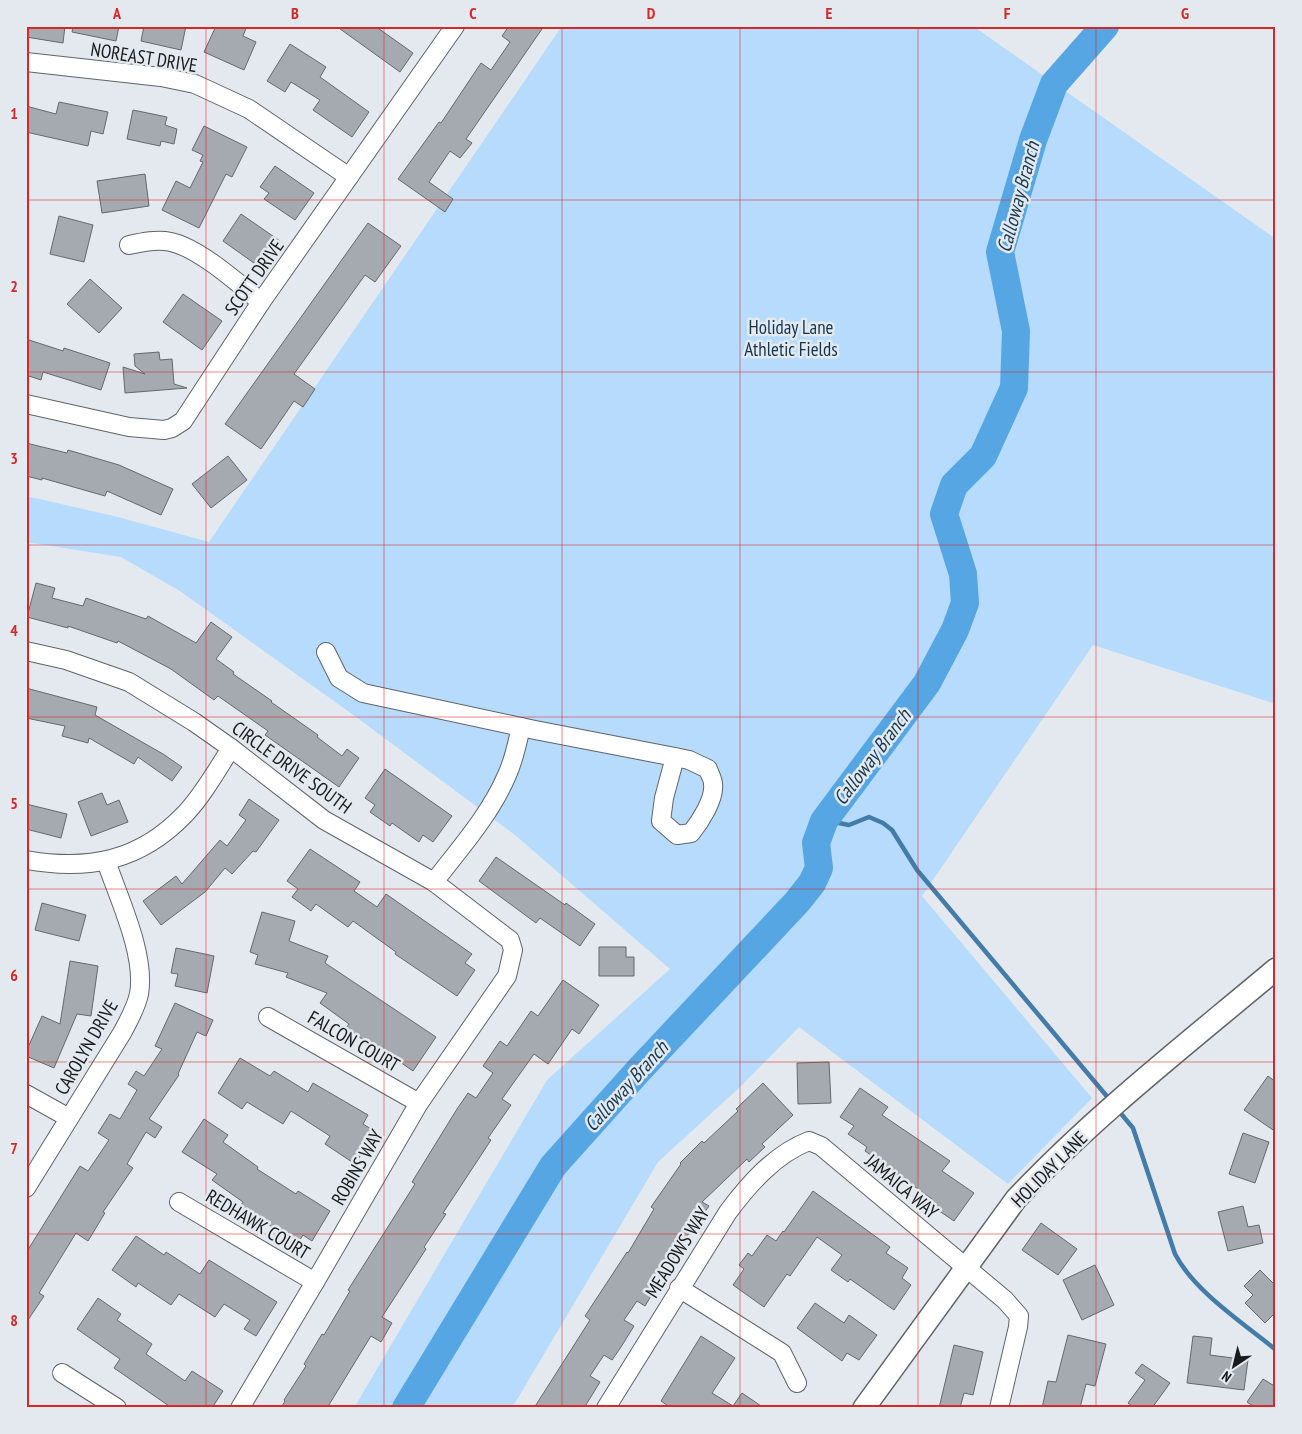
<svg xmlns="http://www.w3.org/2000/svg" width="1302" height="1434" viewBox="0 0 1302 1434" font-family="'PT Sans Narrow',sans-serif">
<rect width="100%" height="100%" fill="#e3e9ee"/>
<polygon fill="#b6dbfc" points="562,26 973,26 1276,239 1276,704 1093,645 922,896 1092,1098 1008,1184 799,1027 740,1087 658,1162 512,1408 354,1408 547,1080 670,969 515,835 352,714 180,591 121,557 26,542 26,496 118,517 209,542"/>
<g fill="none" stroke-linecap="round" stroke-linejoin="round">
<g stroke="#437ca8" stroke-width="4.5">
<polyline points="832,809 833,814 839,823 849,825 869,817 883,823 892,830 917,870 1110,1100"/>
<path d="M1118 1110 1133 1128 1175 1254C1194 1291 1243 1323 1276 1350"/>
</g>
<polyline stroke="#56a6e4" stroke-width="28" points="406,1408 553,1166 639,1070 797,902 812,883 819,868 816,843 824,821 927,683 955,630 965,603 963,574 944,514 954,485 983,456 1014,388 1016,331 1000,252 1033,140 1054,84 1105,26"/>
</g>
<g fill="#a4aaaf" stroke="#64696d">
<polygon points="26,26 65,26 63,43 26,37"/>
<polygon points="73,26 119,26 116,41 72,32"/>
<polygon points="144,26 186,26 181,50 141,41"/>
<polygon points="216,26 247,26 243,36 256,42 244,70 204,52"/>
<polygon points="336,26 375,26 413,53 400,72"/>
<polygon points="509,26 544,26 466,139 472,143 460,158 450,151 429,182 453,199 445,212 398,179 439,122 441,123 481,63 491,70 510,42 502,36"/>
<polygon points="290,44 326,67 320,77 369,112 352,137 313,110 320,100 291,82 285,92 267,81"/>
<polygon points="59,102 108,112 103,134 91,131 88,146 26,132 26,106 56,114"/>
<polygon points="133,110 167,117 165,125 177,129 174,144 161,141 160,146 127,139"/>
<polygon points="204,126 247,147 232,177 226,174 199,228 162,210 176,181 190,188 203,162 200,161 203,155 192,150"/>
<polygon points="275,166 314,193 295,220 264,199 269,193 260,187"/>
<polygon points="145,174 149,206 102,213 97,181"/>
<polygon points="241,214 280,241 261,268 223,241"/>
<polygon points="59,216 93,225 84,262 50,254"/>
<polygon points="368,223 401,246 375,282 365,275 294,374 315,389 303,407 294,401 261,449 225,424"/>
<polygon points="90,279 122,308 99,333 67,304"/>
<polygon points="183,294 222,321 202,350 163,322"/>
<polygon points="26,339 63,351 64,348 110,363 101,390 43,372 41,380 26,375"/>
<polygon points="159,352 160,360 172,359 174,384 187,388 125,393 123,367 145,374 135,366 134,354"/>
<polygon points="26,443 67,453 68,450 119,465 173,489 161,515 107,491 105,496 42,478 42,480 26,476"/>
<polygon points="228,456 247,480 211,508 192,484"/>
<polygon points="36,583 55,588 52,598 83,606 86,598 146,619 148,616 196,643 211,622 232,637 216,659 234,672 233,674 272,701 271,702 318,735 317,737 342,756 347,749 359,758 339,787 265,735 268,731 218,696 214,700 171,669 118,641 117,643 68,626 68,628 27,617"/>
<polygon points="26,688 97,707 95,715 163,754 182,767 172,781 138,757 134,764 89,738 88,743 62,736 65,726 26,718"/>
<polygon points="385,769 452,816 433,842 423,835 419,842 392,823 390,826 370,812 375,805 365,798"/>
<polygon points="102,793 107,805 119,800 128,822 91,836 78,802"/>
<polygon points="249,799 279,820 256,852 253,851 232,874 225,868 205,892 161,925 143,901 176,876 182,884 220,840 227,846 246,820 239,815"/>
<polygon points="26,804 67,814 61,838 26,829"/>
<polygon points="310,849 360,882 354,891 377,907 386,894 472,954 465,963 475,970 457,996 395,954 396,952 353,921 348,927 316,904 311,911 292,897 298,889 287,881"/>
<polygon points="496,857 565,905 566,903 595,924 580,946 540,918 536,923 479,881"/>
<polygon points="42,903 86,915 79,941 35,930"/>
<polygon points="262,912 295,921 289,941 328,956 325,963 436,1037 413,1071 367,1039 365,1041 346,1028 349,1024 320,1003 327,993 286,977 288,973 255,964 258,955 250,952"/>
<polygon points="599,947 626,947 626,957 634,957 634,976 599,976"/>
<polygon points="176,948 214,956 207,993 175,986 178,974 171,973"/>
<polygon points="70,961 98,966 91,1016 77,1014 54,1068 26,1056 26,1052 42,1016 60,1024"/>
<polygon points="563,980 599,1005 579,1034 572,1029 548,1064 534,1054 502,1099 511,1105 488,1138 491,1140 443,1213 446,1214 424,1247 426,1249 382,1317 392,1323 381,1342 371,1336 327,1408 281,1408 285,1401 284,1400 306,1366 304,1364 322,1334 324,1335 350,1291 348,1290 415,1184 412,1182 457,1109 468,1093 476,1098 493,1073 483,1066 500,1041 507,1046 531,1011 538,1016"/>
<polygon points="175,1003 213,1020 206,1036 197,1032 178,1074 179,1075 149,1119 162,1127 155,1138 146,1132 127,1164 133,1168 103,1212 105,1213 88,1241 76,1233 39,1293 44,1296 26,1323 26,1253 80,1166 88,1171 109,1140 98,1133 110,1114 120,1119 137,1090 128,1084 136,1071 144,1076 162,1049 155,1046"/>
<polygon points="240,1058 270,1076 274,1071 308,1092 313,1083 368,1115 363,1124 376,1132 355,1164 325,1144 330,1136 291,1111 283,1124 247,1102 242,1109 218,1093"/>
<polygon points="829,1062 831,1103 798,1104 797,1063"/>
<polygon points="1268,1076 1276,1082 1276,1132 1244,1110"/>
<polygon points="763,1083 793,1115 762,1144 765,1147 749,1162 747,1159 702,1202 709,1206 696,1224 695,1223 645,1306 637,1301 624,1320 634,1326 621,1347 612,1360 604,1355 590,1376 600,1382 584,1408 534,1408 590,1320 585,1316 627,1252 628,1253 654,1209 651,1207 681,1164 680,1163 702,1141 704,1143 738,1111 736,1109"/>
<polygon points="860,1088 888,1107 882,1115 950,1161 942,1171 974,1193 954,1221 929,1204 932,1199 865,1151 867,1147 848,1134 854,1126 840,1117"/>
<polygon points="204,1119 228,1135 223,1142 258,1167 257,1169 296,1194 298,1191 330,1211 312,1241 303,1235 298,1243 240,1207 243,1202 212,1180 217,1174 182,1152"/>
<polygon points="1243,1133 1269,1142 1255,1183 1229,1174"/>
<polygon points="813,1191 890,1247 886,1253 908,1268 902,1278 911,1285 894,1310 850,1279 848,1282 831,1270 842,1255 817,1237 790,1276 787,1274 764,1307 733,1285 744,1269 739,1265 748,1253 752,1256 767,1235 776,1241 783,1231 784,1232"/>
<polygon points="1243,1206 1248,1227 1259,1225 1263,1243 1228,1251 1218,1212"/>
<polygon points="1041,1223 1077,1249 1058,1275 1022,1250"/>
<polygon points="136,1236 164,1255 166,1252 200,1274 209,1260 277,1302 256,1336 244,1329 250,1320 224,1304 215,1317 179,1294 171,1305 138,1283 136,1287 112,1270"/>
<polygon points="1095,1265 1114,1305 1082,1320 1063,1280"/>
<polygon points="1260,1270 1276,1286 1276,1312 1265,1323 1245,1303 1253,1295 1244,1286"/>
<polygon points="98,1298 121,1314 117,1320 152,1344 146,1354 185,1381 192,1371 223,1391 212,1408 172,1408 114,1368 120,1359 77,1329"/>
<polygon points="815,1303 844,1323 849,1315 877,1335 859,1360 847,1353 842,1361 797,1328"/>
<polygon points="1068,1335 1106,1344 1095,1386 1086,1384 1080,1408 1042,1408 1048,1381 1056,1382"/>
<polygon points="701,1336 735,1358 712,1393 733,1406 742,1393 764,1408 671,1408 661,1401"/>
<polygon points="1193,1336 1212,1338 1210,1355 1248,1360 1244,1390 1187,1383"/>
<polygon points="954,1345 983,1352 973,1395 964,1393 960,1408 939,1408"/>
<polygon points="1142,1364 1170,1383 1152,1408 1135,1408 1128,1403 1145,1380 1135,1373"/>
<polygon points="1263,1379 1276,1387 1276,1408 1256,1408 1247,1402"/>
</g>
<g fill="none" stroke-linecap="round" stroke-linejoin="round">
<defs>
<g id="minor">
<polyline points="26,62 161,77 195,84 249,109 349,177"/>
<path d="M129 245C143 242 157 239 171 242 199 248 239 284 261 302"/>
<polyline points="26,404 129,427 164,430 172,428 183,421 261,302 455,26"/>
<polyline points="26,651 66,660 129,682 194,722 231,748 324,820 434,882 510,940 513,950 507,976 419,1103 315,1282 240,1408"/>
<path d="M326 652 339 678 363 693 521 727 535 730 675 757 689 760 708 769C709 773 713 779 713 784 715 799 700 822 691 833L677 835 661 821 664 798 675 757"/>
<path d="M26 860C89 871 140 861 185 814 203 795 217 770 231 748"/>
<path d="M434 882C460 848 490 815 507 775 514 760 517 744 521 727"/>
<polyline points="268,1017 419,1103"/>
<polyline points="26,1094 69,1118"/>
<path d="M26 1188 122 1033C129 1020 136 1008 139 994 146 955 119 899 106 861"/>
<polyline points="179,1202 315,1282"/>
<polyline points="679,1288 782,1353 797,1383"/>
<polyline points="62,1373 117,1408"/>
<path d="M606 1408 728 1212C749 1184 775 1154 809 1141L821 1146 1005 1300 1019 1316 1018 1327 999 1408"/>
</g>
<path id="tertiary" d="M864 1408 1016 1199C1095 1115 1188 1043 1276 969"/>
</defs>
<use href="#minor" stroke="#5f6469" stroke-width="20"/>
<use href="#tertiary" stroke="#5f6469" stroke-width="24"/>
<use href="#minor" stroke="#fff" stroke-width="18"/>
<use href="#tertiary" stroke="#fff" stroke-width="21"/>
</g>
<path fill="none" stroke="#d62828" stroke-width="1" stroke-opacity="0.55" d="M206 26V1408M384 26V1408M562 26V1408M740 26V1408M918 26V1408M1096 26V1408M26 200H1276M26 372H1276M26 545H1276M26 717H1276M26 889H1276M26 1062H1276M26 1234H1276"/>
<g text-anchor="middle" stroke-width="5" stroke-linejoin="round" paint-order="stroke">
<g font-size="19" fill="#181a1c" stroke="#e3e9ee">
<text transform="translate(144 57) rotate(9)" y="7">NOREAST DRIVE</text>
<text transform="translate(254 277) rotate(-55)" y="7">SCOTT DRIVE</text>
<text transform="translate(292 767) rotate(36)" y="7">CIRCLE DRIVE SOUTH</text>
<text transform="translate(354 1041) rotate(30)" y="7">FALCON COURT</text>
<text transform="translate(86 1047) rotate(-60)" y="7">CAROLYN DRIVE</text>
<text transform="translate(357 1167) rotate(-60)" y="7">ROBINS WAY</text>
<text transform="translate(1049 1169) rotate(-45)" y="7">HOLIDAY LANE</text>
<text transform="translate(902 1186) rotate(40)" y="7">JAMAICA WAY</text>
<text transform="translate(258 1224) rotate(31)" y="7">REDHAWK COURT</text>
<text transform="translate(677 1252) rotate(-58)" y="7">MEADOWS WAY</text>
</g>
<g font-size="19" fill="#14354f" stroke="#e3e9ee">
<text x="791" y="334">Holiday Lane<tspan x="791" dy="22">Athletic Fields</tspan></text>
</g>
<g font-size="20" font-style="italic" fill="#173952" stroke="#e3e9ee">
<text transform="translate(1018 197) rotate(-75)" y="7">Calloway Branch</text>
<text transform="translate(872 757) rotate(-53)" y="7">Calloway Branch</text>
<text transform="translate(626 1086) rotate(-48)" y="7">Calloway Branch</text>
</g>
</g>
<rect width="1302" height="1434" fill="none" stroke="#e3e9ee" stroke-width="55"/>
<g transform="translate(1234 1366) rotate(215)" stroke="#e3e9ee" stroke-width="4" paint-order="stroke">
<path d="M0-4L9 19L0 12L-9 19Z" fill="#181a1c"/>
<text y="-8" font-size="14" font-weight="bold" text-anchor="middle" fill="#181a1c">N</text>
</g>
<rect x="28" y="28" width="1246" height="1378" fill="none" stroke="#d62828" stroke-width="2"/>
<g font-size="16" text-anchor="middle" font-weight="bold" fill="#d62828">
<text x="117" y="19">A</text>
<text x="295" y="19">B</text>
<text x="473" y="19">C</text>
<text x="651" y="19">D</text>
<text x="829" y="19">E</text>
<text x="1007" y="19">F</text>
<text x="1185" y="19">G</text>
<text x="14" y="119">1</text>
<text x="14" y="292">2</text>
<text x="14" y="464">3</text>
<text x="14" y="636">4</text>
<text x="14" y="809">5</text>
<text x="14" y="981">6</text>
<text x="14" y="1154">7</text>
<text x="14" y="1326">8</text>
</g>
</svg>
